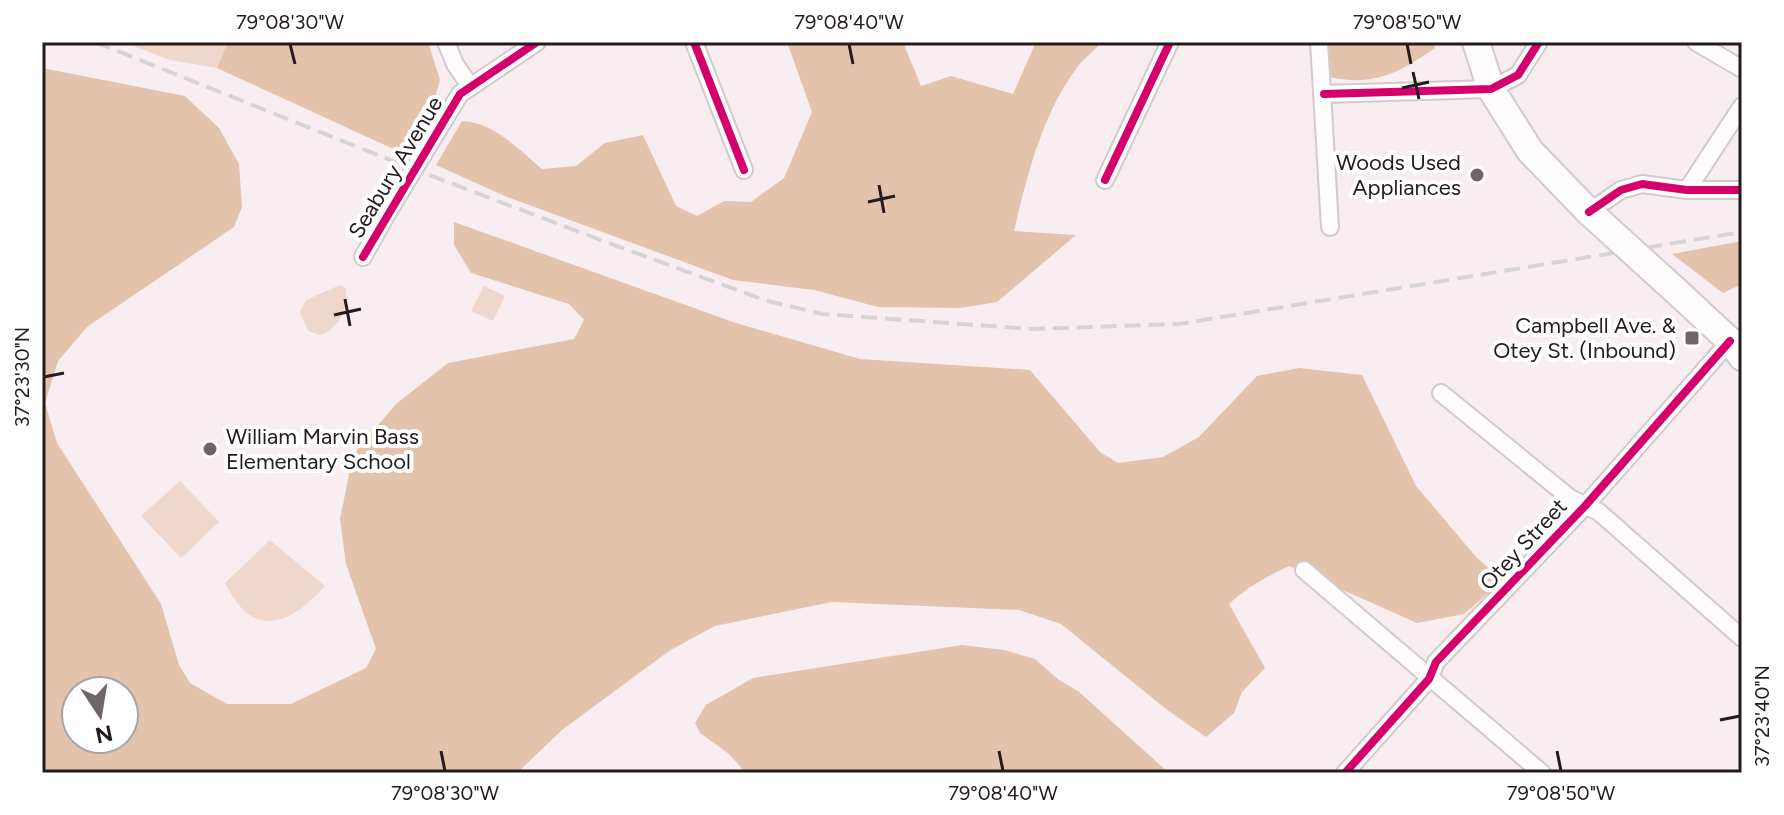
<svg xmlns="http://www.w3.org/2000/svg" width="1784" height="815" viewBox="0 0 1784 815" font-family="Figtree,sans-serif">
<rect width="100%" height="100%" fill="#f8eef1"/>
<g fill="#efd8cb">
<polygon points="123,42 228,42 217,68 170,60"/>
<path d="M340 285 346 288C348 307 340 329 320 335L308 331 300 312 306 300Z"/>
<polygon points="484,286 505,296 493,321 471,311"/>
<polygon points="180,481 219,522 181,558 141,516"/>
<path d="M270 540 325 586C290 625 253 641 225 583Z"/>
</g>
<g fill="#e4c3ac" fill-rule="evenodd">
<polygon points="228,42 428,42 440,80 433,105 402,153 217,68"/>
<path d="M787 42H903L921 86 951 76 1013 94 1036 42H1102C1094 51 1083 59 1076 69 1042 115 1027 176 1014 231L1076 235 997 302 960 308 878 307 814 290 733 280 507 197 436 165 462 121C493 122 520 150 542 169L576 166 605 143 643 135 676 206 697 216 724 201 751 202 784 178 812 112Z"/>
<path d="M1328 42H1433L1435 48C1400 72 1374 87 1330 77Z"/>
<path d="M42 68 185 96 219 128 239 164 242 207 234 227 87 327 58 361 45 403 57 443 161 604 179 665 190 683 227 704H291L366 668 376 649 346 564 340 519 353 455 396 404 448 363 574 339 584 320 569 304 471 273 454 245V222L736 323 860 359 1030 370 1100 452 1118 463 1163 457 1199 437 1257 376 1299 368 1362 375 1416 486 1477 558 1503 580 1464 614 1417 623 1289 566C1266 577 1247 587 1229 604L1265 668 1242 692 1234 713 1206 737 1166 709 1061 624 1019 610 832 602 715 626 669 651 562 730 517 773H42ZM76 691H124V739H76Z"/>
<polygon points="1742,241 1742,284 1723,293 1672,254"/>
<polygon points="962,645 1004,650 1035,659 1059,680 1078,691 1169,773 746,773 729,754 700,733 695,723 706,705 753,678"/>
</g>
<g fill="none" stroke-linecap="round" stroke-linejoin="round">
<defs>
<g id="street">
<polyline points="446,42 455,64 470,86"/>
<polyline points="694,42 744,170"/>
<polyline points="1319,42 1330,227"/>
<polyline points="1696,42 1742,69"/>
<polyline points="1324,94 1491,89 1518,75 1539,42"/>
<polyline points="444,120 460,94 537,42"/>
<polyline points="1105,180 1170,42"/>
<polyline points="1687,190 1742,106"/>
<polyline points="1589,212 1621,190 1642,184 1687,190 1742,190"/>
<polyline points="363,257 388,212"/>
<polyline points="1441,393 1570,498 1599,512 1742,638"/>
<polyline points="1304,570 1542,773"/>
<polyline points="1345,773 1429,679 1436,662 1585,506 1730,341"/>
</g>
<g id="primary">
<polyline points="1476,42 1491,89 1530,151 1589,212"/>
<polyline points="1675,290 1730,341 1742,357"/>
</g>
</defs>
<use href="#street" stroke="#d3cacd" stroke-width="20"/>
<use href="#primary" stroke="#d3cacd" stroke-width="30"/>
<use href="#street" stroke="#fefcfd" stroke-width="16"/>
<use href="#primary" stroke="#fefcfd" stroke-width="26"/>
<polyline stroke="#d6d4d4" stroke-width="4" stroke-dasharray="16 8" stroke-linecap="butt" points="95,42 395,162 590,236 764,300 822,314 1032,329 1179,324 1742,232"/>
<defs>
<polyline id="street-bridge" points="388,212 444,120"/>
<polyline id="primary-bridge" points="1589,212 1675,290"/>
</defs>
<use href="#street-bridge" stroke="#d3cacd" stroke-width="20" stroke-linecap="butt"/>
<use href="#primary-bridge" stroke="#d3cacd" stroke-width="30" stroke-linecap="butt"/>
<use href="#street-bridge" stroke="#fefcfd" stroke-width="16"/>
<use href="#primary-bridge" stroke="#fefcfd" stroke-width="26"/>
<defs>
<g id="cycleway">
<polyline points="694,42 744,170"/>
<polyline points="1324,94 1491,89 1518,75 1539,42"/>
<polyline points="1105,180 1170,42"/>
<polyline points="1589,212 1621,190 1642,184 1687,190 1742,190"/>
<polyline points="363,257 460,94 537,42"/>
<polyline points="1345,773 1429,679 1436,662 1585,506 1730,341"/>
</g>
</defs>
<use href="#cycleway" stroke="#fff" stroke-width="13"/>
<use href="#cycleway" stroke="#d6006c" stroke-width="8"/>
</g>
<path fill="none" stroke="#231b1d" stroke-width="3" d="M290 44 295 64M849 44 853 64M1407 44 1411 64M1413 72 1419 99M1402 88 1429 82M879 185 884 213M868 202 895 196M345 299 350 326M334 315 361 309M44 377 64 373M1720 720 1740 716M441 751 445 771M999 751 1003 771M1557 751 1561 771"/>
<g fill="#6e6567" stroke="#fff" stroke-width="3">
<circle cx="1477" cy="175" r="8"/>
<rect x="1684" y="330" width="16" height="16" rx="4"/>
<circle cx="210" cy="449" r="8"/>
</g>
<g text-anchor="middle" stroke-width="8" stroke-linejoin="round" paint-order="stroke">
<g font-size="22" fill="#231b1d" stroke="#fff" text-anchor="end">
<text x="1461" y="170">Woods Used<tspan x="1461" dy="25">Appliances</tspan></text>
<text x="1676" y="333">Campbell Ave. &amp;<tspan x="1676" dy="25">Otey St. (Inbound)</tspan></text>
<text x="226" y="444" text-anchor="start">William Marvin Bass<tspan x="226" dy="25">Elementary School</tspan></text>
</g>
<g font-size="22" fill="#231b1d" stroke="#fff">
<text transform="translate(395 167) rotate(-59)" y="8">Seabury Avenue</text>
<text transform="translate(1523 544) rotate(-47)" y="8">Otey Street</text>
</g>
</g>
<rect width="1784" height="815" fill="none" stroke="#ffffff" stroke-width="88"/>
<g transform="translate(100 715) rotate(168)"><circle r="38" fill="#ffffff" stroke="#a7a4a5" stroke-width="2"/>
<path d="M0-6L14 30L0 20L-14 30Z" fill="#6e6567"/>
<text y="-12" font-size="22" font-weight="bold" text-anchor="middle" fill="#231b1d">N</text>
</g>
<rect x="44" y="44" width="1696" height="727" fill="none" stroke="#231b1d" stroke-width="3"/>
<g font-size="20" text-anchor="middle" fill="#231b1d">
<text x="290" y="29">79°08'30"W</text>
<text x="849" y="29">79°08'40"W</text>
<text x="1407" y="29">79°08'50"W</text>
<text transform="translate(22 377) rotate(-90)" y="7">37°23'30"N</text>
<text transform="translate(1762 716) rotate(-90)" y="7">37°23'40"N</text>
<text x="445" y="800">79°08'30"W</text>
<text x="1003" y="800">79°08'40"W</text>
<text x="1561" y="800">79°08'50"W</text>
</g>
</svg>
